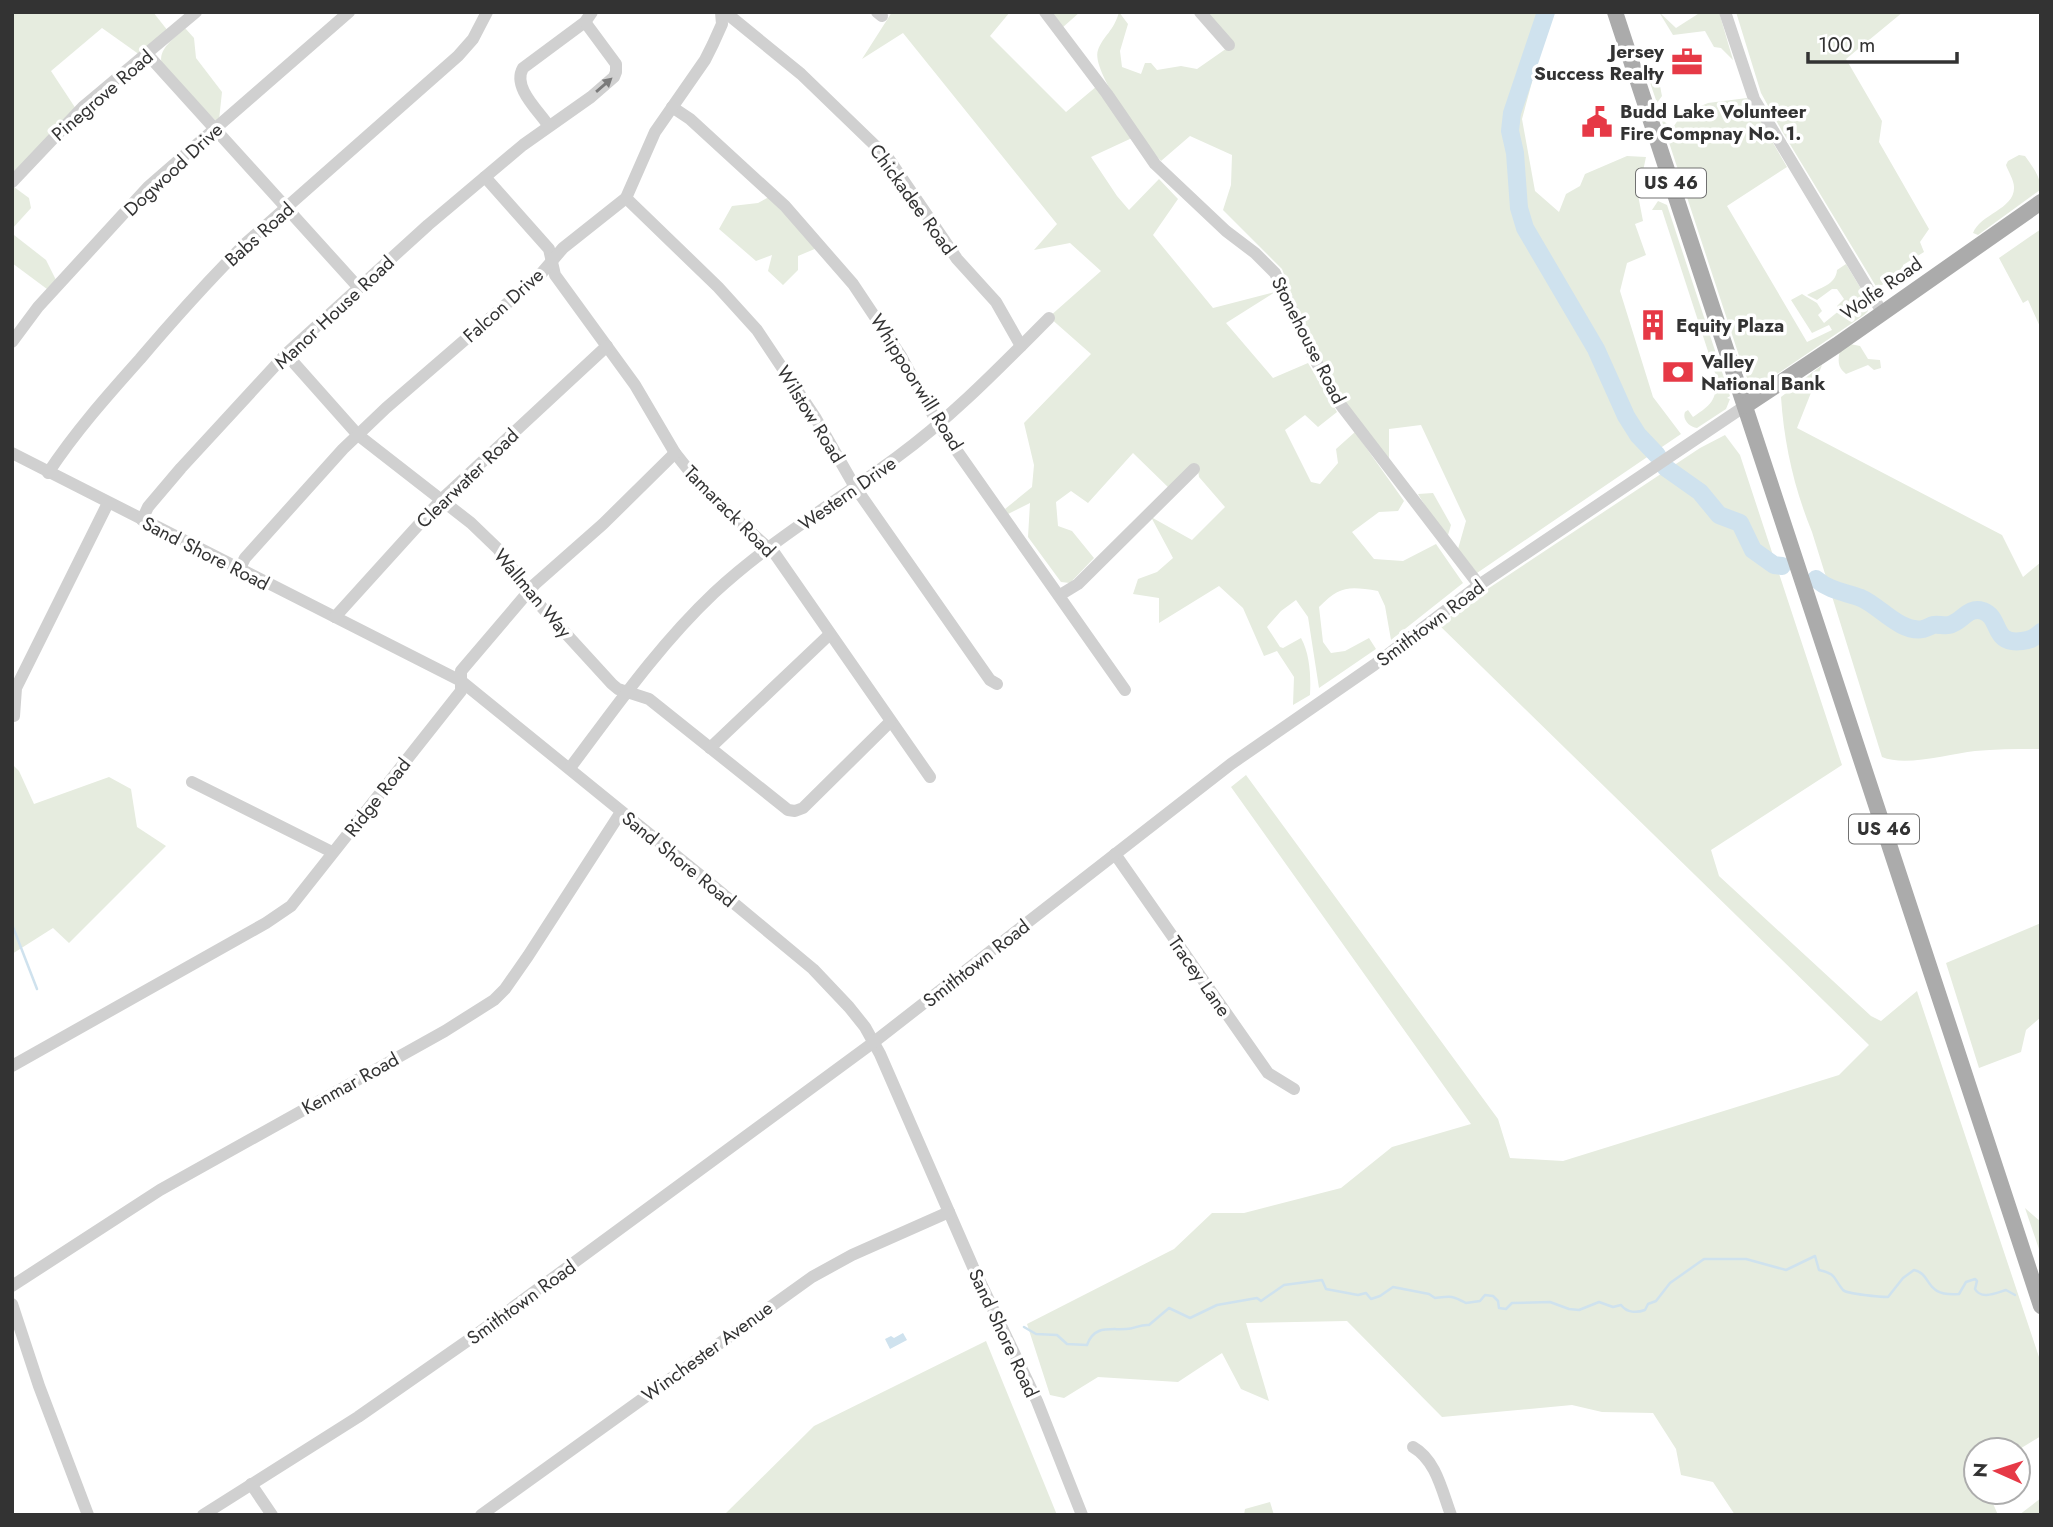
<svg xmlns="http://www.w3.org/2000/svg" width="2053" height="1527" viewBox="0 0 2053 1527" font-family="Jost,sans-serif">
<rect width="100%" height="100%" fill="#fff"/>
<g fill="#e6ecdf">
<polygon points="12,12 153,12 168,31 140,55 102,28 51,71 76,109 12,174"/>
<path d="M892 12H1010L990 36 1066 112 1097 86 1132 138 1091 157 1117 196 1129 210 1159 179 1178 199 1153 235 1213 308 1275 292 1226 323 1273 378 1308 363 1337 412 1318 427 1305 415 1285 430 1311 482 1320 484 1338 463 1336 449 1355 432 1404 501 1398 511 1379 512 1352 532 1374 559 1403 561 1436 544 1463 583 1391 640 1385 606 1378 591C1348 586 1340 586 1319 607L1323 642 1331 653 1345 651 1369 638 1376 649 1319 688 1308 617 1296 600 1281 611 1267 627 1280 647 1283 648 1301 638C1310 654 1311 677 1310 695L1293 705 1294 677 1277 651 1264 656 1243 608 1219 586 1159 623V598L1133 594 1138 579 1157 572 1173 558 1151 517 1192 540 1225 507 1199 477 1198 470 1171 490 1133 453 1088 503 1071 491 1056 502 1058 526 1072 531 1094 558 1070 583 1061 582 1028 537 1030 503 1008 514 1005 509 1032 487 1034 465 1024 423 1091 354 1049 317 1101 271 1070 243 1034 250 1057 224 903 33 862 59Z"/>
<polygon points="1051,12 1080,12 1062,28"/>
<path d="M1119 12 1128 24 1120 51 1122 67 1141 74 1145 63H1151L1157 70 1181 66 1197 69 1230 46 1205 12H1551L1522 119 1535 191 1559 212 1566 194 1580 186 1585 174 1627 156 1646 157 1638 195 1643 221 1635 224 1646 255 1627 263 1620 291 1653 397 1681 434 1477 573 1458 549 1466 521 1421 425 1389 429V460L1337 394 1309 339 1282 269 1223 210 1231 185 1232 155 1190 136 1161 161C1146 144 1090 71 1098 50 1103 36 1114 31 1119 12Z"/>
<polygon points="1659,12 1676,28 1701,12 1719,12 1733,60 1721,48 1714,47 1705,31 1673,35"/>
<polygon points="1736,12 1903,12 1846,59 1882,121 1879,142 1929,229 1920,242 1924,252 1903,265 1903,272 1877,288 1782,131 1761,93"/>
<path d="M185 28 194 38 196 58 222 92 219 120 216 121 162 64C157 49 175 38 185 28Z"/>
<path d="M1645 68C1658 68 1660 85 1662 96L1657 103Z"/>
<path d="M1747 98 1787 167 1727 206 1807 342 1832 330 1829 325 1812 333 1791 300 1802 294 1817 303 1822 311 1818 315 1824 323 1840 310 1837 306 1844 299 1837 289H1832L1817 300 1807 295C1819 288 1836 285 1837 270L1846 264 1869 302 1868 311 1864 315 1764 383C1755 385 1749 382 1745 374L1661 118 1672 129 1682 114 1708 103Z"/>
<path d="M2019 155 2025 156C2032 166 2042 178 2040 190L1978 235 1973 233C1980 214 2015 209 2014 187 2014 180 2008 171 2006 165L2008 161Z"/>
<polygon points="14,187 29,198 31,208 12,229 14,235 46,260 56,280 47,289 12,263 12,189"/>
<polygon points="769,197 817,248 798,256 798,270 783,285 768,271 772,255 756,261 719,229 732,206 758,203"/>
<path d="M1658 201 1667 205 1730 396 1727 398 1730 399 1726 409 1697 428C1689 427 1682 419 1685 412L1688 410 1693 417C1712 404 1715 402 1717 379L1662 210H1652Z"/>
<polygon points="2041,229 2041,329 2028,300 2023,303 1999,258"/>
<path d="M1850 344 1860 346 1868 359 1880 360 1881 368 1874 370 1868 365 1846 374C1837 367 1838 360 1840 350Z"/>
<path d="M1822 365 1797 428 2002 535 2023 577 2041 562V749C2019 749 1997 749 1975 751 1949 754 1905 767 1882 757L1812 532C1794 488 1784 443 1781 397Z"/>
<polygon points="1725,435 1740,455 1842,765 1711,850 1719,876 1871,1016 1881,1021 1917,991 2041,1363 2041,1436 2018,1450 1976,1450 1976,1492 1988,1492 1998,1515 1735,1515 1713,1482 1681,1475 1676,1449 1653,1413 1602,1412 1572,1405 1442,1417 1347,1321 1246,1323 1269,1401 1241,1389 1222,1353 1178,1382 1098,1377 1064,1398 1050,1395 1027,1324 1174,1249 1212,1213 1244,1213 1341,1188 1392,1147 1471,1124 1231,787 1246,775 1498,1119 1510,1158 1563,1161 1839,1075 1869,1045 1439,625 1486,590 1700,448"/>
<polygon points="1433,493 1451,525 1448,535 1435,522 1418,494"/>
<polygon points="12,764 19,771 34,804 109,777 131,789 137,827 166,846 69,943 53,928 12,954"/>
<polygon points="2041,923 2041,1017 2026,1030 2021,1052 1979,1068 1946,963"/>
<polygon points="2025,1208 2041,1222 2041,1255"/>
<polygon points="986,1341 1057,1515 724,1515 814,1426"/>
<polygon points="2041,1498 2041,1515 2019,1515"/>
<polygon points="1270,1502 1274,1515 1244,1515 1245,1509"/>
</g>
<polygon fill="#cfe2ee" points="903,1333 907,1340 890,1349 885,1339 891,1336 894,1338"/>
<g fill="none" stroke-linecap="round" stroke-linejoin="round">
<g stroke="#cfe2ee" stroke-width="2.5">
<polyline points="12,917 13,927 37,989"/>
<path d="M1024 1327 1036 1334 1057 1335 1067 1344 1087 1345C1094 1325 1109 1330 1126 1329 1135 1329 1140 1324 1149 1325L1169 1308 1190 1318 1217 1305 1257 1298 1261 1301 1284 1285 1322 1280 1326 1289 1358 1295 1366 1293 1371 1299 1380 1296 1393 1287 1429 1294 1435 1298C1451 1296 1451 1295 1466 1303L1480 1301 1485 1295 1493 1296 1498 1301 1499 1308 1506 1309 1512 1303 1550 1302 1569 1309 1579 1310 1599 1302 1613 1307 1621 1305C1627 1313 1637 1313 1645 1310L1648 1304 1656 1301 1670 1283 1704 1259H1746L1786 1270 1815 1256 1819 1270C1837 1274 1833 1278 1843 1290 1847 1294 1881 1297 1888 1297L1903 1278 1914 1270C1933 1274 1923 1297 1959 1294L1966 1282 1975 1279 1977 1281 1975 1289C1981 1300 1996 1293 2006 1290L2015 1295"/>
</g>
<g stroke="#cfe2ee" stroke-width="18">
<polyline points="1546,12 1512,113 1510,131 1515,153 1519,208 1525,228 1596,349 1626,416 1638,435 1657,455"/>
<polyline points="1666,468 1700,492 1719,515 1740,523 1753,550 1774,565 1782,566"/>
<path d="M1816 579C1830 591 1845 592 1861 598 1880 606 1900 633 1923 629 1927 628 1930 626 1933 625 1938 624 1944 626 1949 625 1963 622 1967 606 1983 611 2002 618 1991 645 2022 641 2031 640 2034 638 2041 632"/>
</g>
<g stroke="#d0d0d0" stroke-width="12">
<polyline points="725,12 801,74 888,158 957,259 996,302 1021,346"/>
<polyline points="877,12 882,16"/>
<polyline points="1045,12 1107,94 1155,164 1226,231 1255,253 1275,273 1313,356 1337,400 1479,585"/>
<polyline points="1200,12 1229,45"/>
<polyline points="1725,12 1754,99 1882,312"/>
<polyline points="148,55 359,288"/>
<polyline points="672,107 690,119 785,206 853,284 901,356 938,424 1125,690"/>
<path d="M548 125C538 110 512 87 523 68L585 22 592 12"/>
<polyline points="485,177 549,249 555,275 635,385 675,453 706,492 775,554 930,777"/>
<polyline points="12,182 84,106 196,12"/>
<polyline points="626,198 718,287 757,330 815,417 855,487 990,680 997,684"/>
<polyline points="12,342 38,307 148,187 349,12"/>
<polyline points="286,354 358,435 471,523 498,549 537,602 612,684 618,689 649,699 788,810 795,811 803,808 890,722"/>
<polyline points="12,453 461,681 706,880 813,969 849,1007 865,1027 880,1054 973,1267 1037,1401 1082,1515"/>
<path d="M48 473C75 432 107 396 140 359 174 319 209 280 246 243L458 56 473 39 487 12"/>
<polyline points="142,520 148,507 181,468 286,354 428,225 523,145 591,97 614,77 616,72 616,64 585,22"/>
<polyline points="239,570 245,558 343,449 386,408 540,275 563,248 626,198 655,132 705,60 713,44 722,24 721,12"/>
<polyline points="1060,595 1078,584 1194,469"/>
<polyline points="335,617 441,500 607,346"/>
<polyline points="14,716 16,688 108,503"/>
<polyline points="710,748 830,634"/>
<path d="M570 768C615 708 659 645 714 593 770 541 836 502 897 457 952 417 1001 366 1049 318"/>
<polyline points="192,782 332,852"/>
<polyline points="1115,854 1268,1073 1294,1089"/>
<polyline points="12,1066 266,923 291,906 461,691 461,671 535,584 603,524 675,453"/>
<polyline points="12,1286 160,1190 445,1031 494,1000 505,989 528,956 621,812"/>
<polyline points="12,1304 39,1386 88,1515"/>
<path d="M1413 1447C1436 1460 1442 1491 1451 1515"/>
<polyline points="251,1484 272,1515"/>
<polyline points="203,1515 358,1417 470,1339 874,1042 1231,764 1374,665 1479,585 1745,406"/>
<polyline points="481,1515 812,1277 852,1255 949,1212"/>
</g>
<g stroke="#ababab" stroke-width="16">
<polyline points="1615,12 2041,1306"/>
<polyline points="1745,406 1837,345 2041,202"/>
</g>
</g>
<defs><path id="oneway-solid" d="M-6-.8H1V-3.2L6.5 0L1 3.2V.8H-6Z" transform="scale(1.75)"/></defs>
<use fill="#7a7a7a" href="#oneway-solid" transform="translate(604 85) rotate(-41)"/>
<defs>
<symbol id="office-bare" viewBox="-9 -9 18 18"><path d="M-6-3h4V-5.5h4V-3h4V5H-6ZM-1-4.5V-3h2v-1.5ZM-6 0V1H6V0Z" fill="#e63946" stroke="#fff" stroke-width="2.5" paint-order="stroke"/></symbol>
<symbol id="civic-bare" viewBox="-9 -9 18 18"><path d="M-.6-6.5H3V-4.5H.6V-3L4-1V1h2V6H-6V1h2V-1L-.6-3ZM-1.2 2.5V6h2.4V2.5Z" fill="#e63946" stroke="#fff" stroke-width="2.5" paint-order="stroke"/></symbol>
<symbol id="building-bare" viewBox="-9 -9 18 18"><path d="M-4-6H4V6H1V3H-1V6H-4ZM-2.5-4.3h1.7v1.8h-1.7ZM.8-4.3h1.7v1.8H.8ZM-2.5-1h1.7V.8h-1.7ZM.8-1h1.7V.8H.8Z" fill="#e63946" stroke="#fff" stroke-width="2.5" paint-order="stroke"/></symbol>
<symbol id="bank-bare" viewBox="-9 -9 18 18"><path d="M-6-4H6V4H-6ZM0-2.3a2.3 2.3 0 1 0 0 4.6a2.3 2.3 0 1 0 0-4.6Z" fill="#e63946" stroke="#fff" stroke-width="2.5" paint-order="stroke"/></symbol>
</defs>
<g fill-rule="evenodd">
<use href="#office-bare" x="1665" y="40" width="44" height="44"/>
<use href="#civic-bare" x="1575" y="100" width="44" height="44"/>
<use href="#building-bare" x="1631" y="303" width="44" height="44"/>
<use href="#bank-bare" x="1656" y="350" width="44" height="44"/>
</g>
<g text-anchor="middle" stroke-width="7" stroke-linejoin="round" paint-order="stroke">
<g fill="#fff" stroke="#707070" stroke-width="2">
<rect x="1636" y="168.5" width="70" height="29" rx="5"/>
<rect x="1849" y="814.5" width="70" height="29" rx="5"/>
</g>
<g font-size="18" font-weight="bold" fill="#333">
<text x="1671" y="189">US 46</text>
<text x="1884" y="835">US 46</text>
</g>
<g font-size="19" font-weight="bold" fill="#333" stroke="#fff" text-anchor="start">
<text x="1664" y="58" text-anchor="end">Jersey<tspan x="1664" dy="22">Success Realty</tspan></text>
<text x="1620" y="118">Budd Lake Volunteer<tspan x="1620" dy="22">Fire Compnay No. 1.</tspan></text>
<text x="1676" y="332">Equity Plaza</text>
<text x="1701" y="368">Valley<tspan x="1701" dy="22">National Bank</tspan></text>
</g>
<g font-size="19" fill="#333" stroke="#fff">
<text transform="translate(102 95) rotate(-41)" y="7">Pinegrove Road</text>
<text transform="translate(173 169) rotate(-43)" y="7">Dogwood Drive</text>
<text transform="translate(913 199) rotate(54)" y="7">Chickadee Road</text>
<text transform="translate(259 234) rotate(-42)" y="7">Babs Road</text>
<text transform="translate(1881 288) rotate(-35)" y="7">Wolfe Road</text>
<text transform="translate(503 305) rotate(-42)" y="7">Falcon Drive</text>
<text transform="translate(334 312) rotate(-43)" y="7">Manor House Road</text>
<text transform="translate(1309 340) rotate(63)" y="7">Stonehouse Road</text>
<text transform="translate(917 382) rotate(58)" y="7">Whippoorwill Road</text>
<text transform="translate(811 414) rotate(58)" y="7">Wilstow Road</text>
<text transform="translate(467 478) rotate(-44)" y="7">Clearwater Road</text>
<text transform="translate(847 493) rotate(-35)" y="7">Western Drive</text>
<text transform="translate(730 511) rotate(45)" y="7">Tamarack Road</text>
<text transform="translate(206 553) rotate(27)" y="7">Sand Shore Road</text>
<text transform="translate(533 593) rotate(50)" y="7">Wallman Way</text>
<text transform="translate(1430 623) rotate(-37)" y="7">Smithtown Road</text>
<text transform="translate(377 797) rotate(-52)" y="7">Ridge Road</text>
<text transform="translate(679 859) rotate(39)" y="7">Sand Shore Road</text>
<text transform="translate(976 963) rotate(-38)" y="7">Smithtown Road</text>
<text transform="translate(1200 976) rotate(55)" y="7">Tracey Lane</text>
<text transform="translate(350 1083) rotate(-29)" y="7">Kenmar Road</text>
<text transform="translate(521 1302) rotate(-36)" y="7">Smithtown Road</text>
<text transform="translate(1004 1333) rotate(65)" y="7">Sand Shore Road</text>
<text transform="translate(707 1351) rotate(-36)" y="7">Winchester Avenue</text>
</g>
</g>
<rect width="2053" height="1527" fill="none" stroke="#333333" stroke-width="28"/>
<g transform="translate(1997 1471) rotate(273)"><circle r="33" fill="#ffffff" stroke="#adadad" stroke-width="2"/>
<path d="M0-5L12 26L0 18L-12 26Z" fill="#e63946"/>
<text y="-10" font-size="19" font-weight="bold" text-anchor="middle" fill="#333333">N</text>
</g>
<path d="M1808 52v10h149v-10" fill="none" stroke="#333333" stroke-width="3.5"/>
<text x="1818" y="52" font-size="21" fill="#333333" stroke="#ffffff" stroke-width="5" paint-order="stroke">100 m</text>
</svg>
